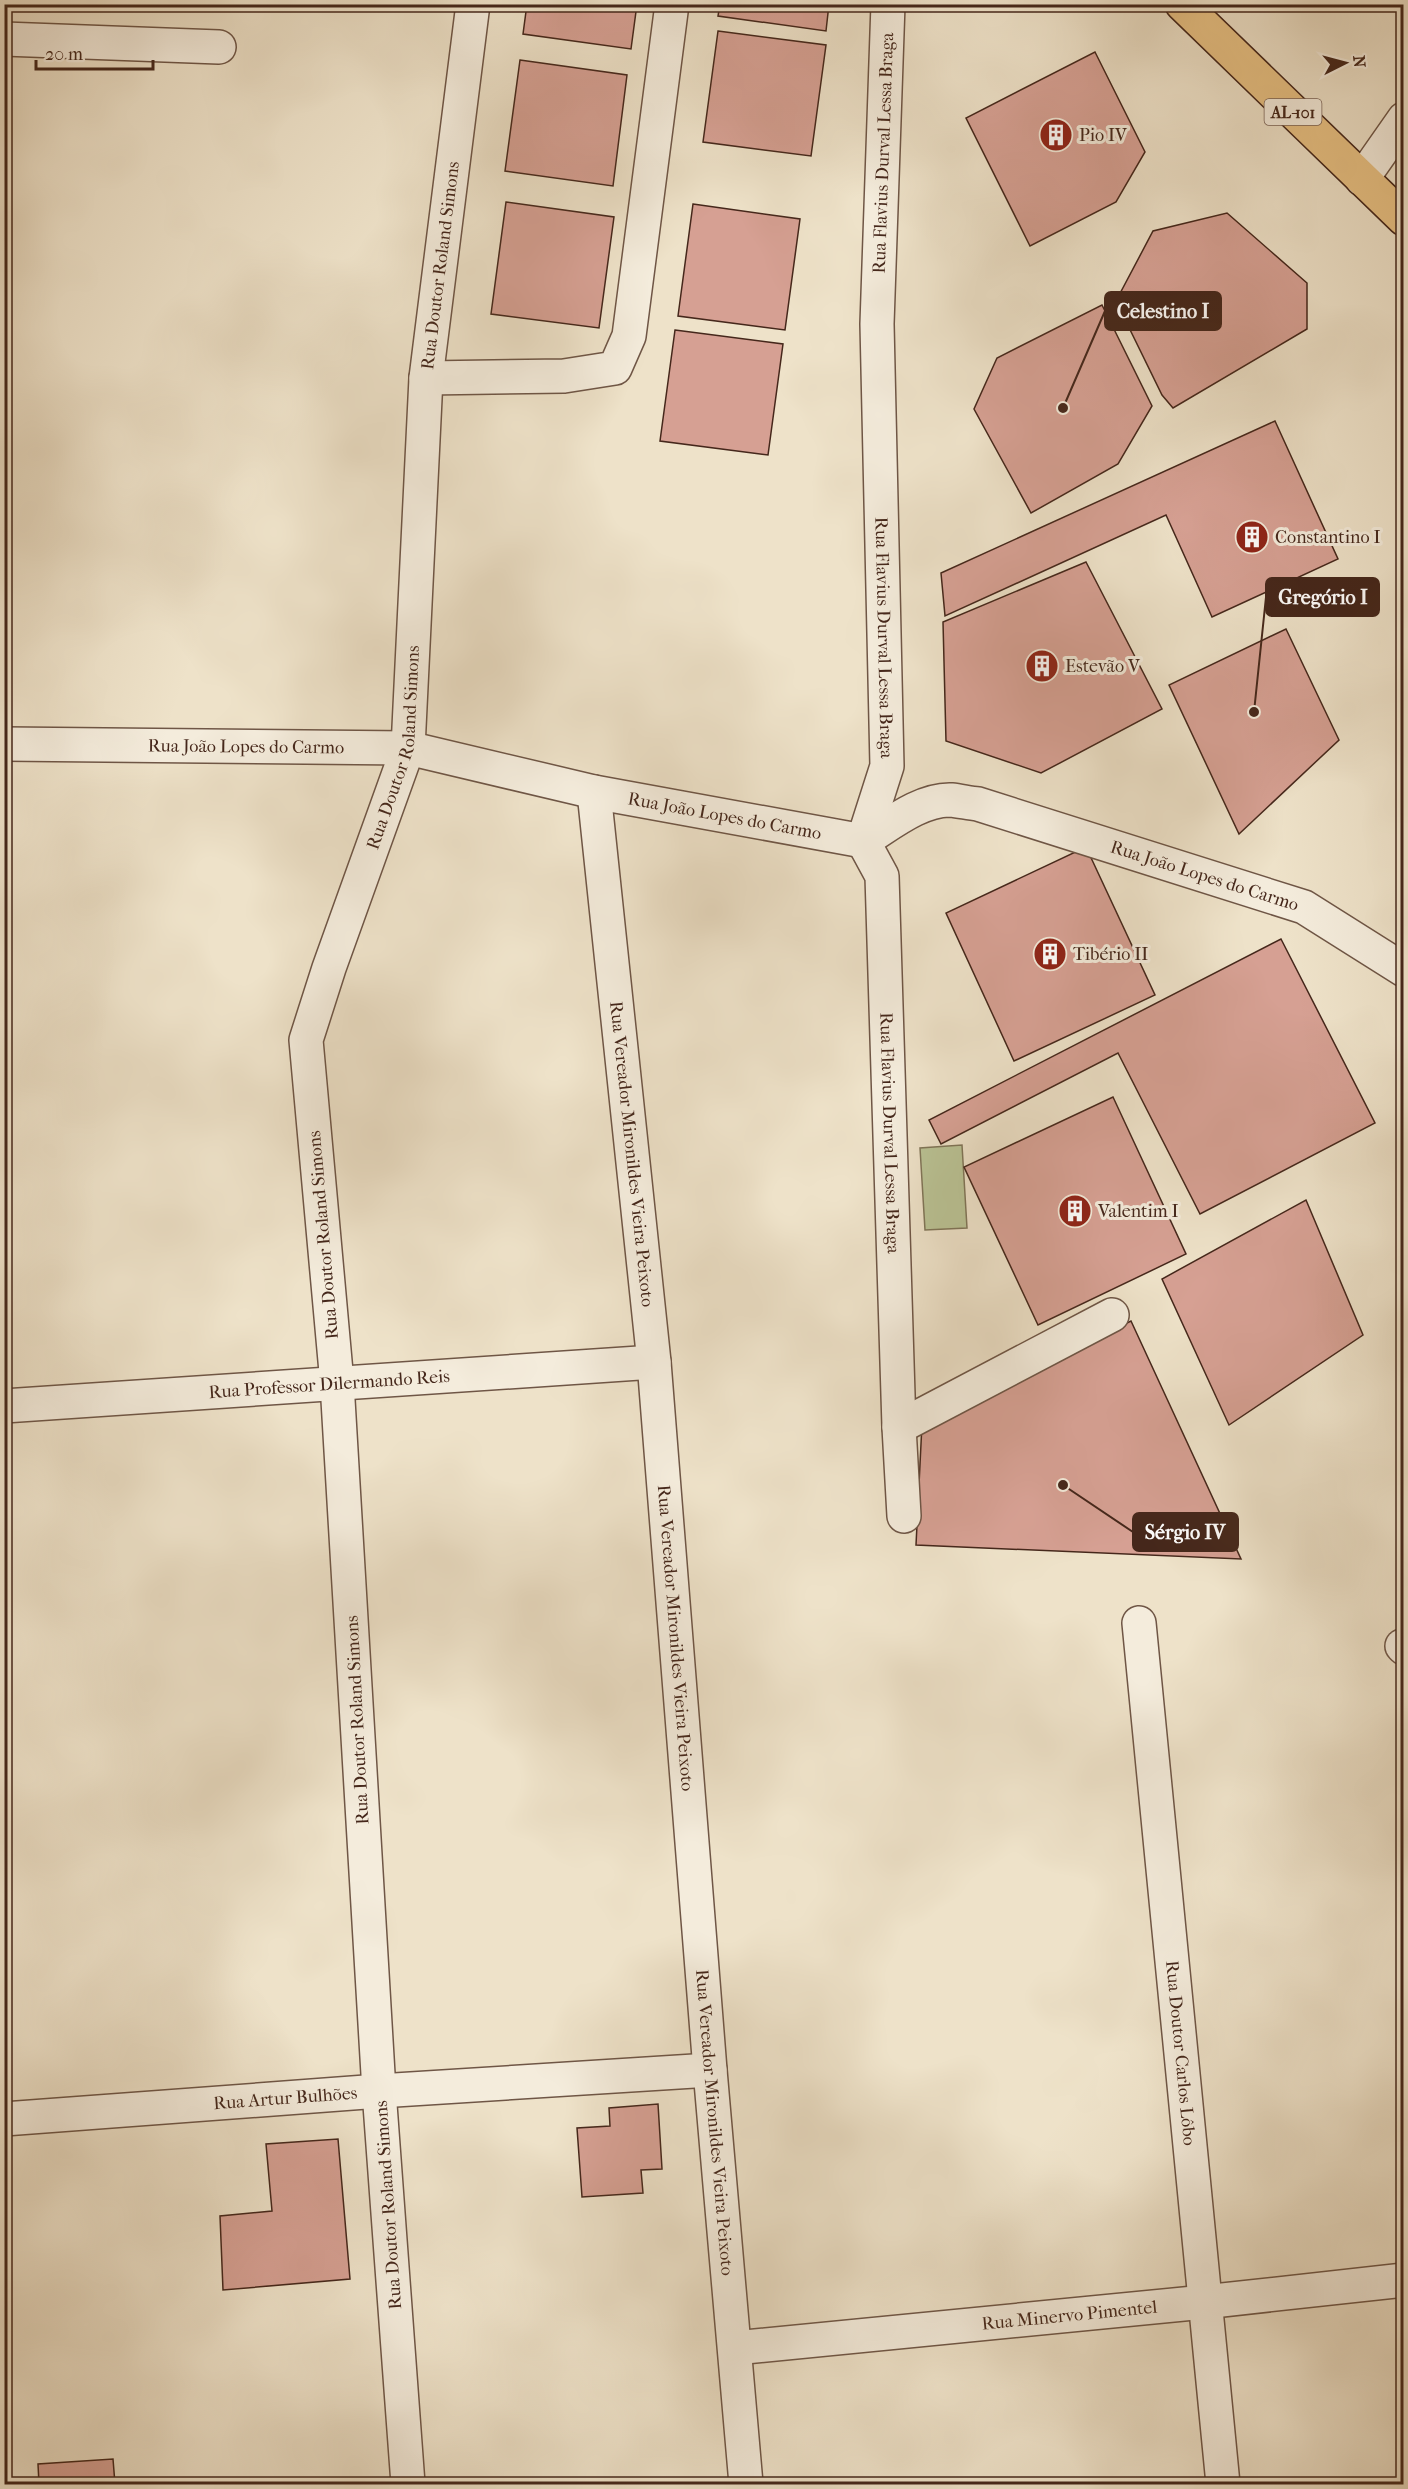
<svg xmlns="http://www.w3.org/2000/svg" width="1408" height="2489" viewBox="0 0 1408 2489" font-family="'IM FELL French Canon',serif">
<rect width="100%" height="100%" fill="#eee2c9"/>
<filter id="stains"><feTurbulence type="fractalNoise" baseFrequency=".00333" numOctaves="4"/><feColorMatrix values="0 0 0 0 .2 0 0 0 0 .09 0 0 0 0 .02 0 0 0 .5 -.17"/></filter>
<radialGradient id="worn" r=".72"><stop offset=".6" stop-color="#630" stop-opacity="0"/><stop offset="1" stop-color="#630" stop-opacity=".3"/></radialGradient>
<polygon fill="#bac395" stroke="#807558" stroke-width="1.5" points="962,1145 967,1228 925,1230 920,1148"/>
<g fill="#d6a093" stroke="#45271b" stroke-width="1.5">
<polygon points="527,4 637,4 631,49 523,34"/>
<polygon points="720,4 829,4 826,31 718,16"/>
<polygon points="718,31 826,45 811,156 703,142"/>
<polygon points="1095,52 1145,152 1116,202 1030,246 966,118"/>
<polygon points="520,60 627,75 613,186 505,171"/>
<polygon points="506,202 614,217 599,328 491,314"/>
<polygon points="693,204 800,219 785,330 678,316"/>
<polygon points="1227,213 1307,283 1307,329 1173,408 1162,395 1116,301 1153,231"/>
<polygon points="1102,305 1152,406 1118,464 1031,513 974,409 997,358"/>
<polygon points="675,330 783,344 768,455 660,441"/>
<polygon points="1275,421 1338,559 1212,617 1166,515 945,616 941,573"/>
<polygon points="1086,562 1162,709 1041,773 946,741 943,622"/>
<polygon points="1286,629 1339,740 1239,834 1169,685"/>
<polygon points="1086,847 1155,995 1014,1061 946,913"/>
<polygon points="1281,939 1375,1123 1200,1214 1118,1053 941,1144 929,1120"/>
<polygon points="1113,1097 1186,1254 1038,1325 964,1167"/>
<polygon points="1306,1200 1363,1335 1229,1425 1162,1279"/>
<polygon points="1131,1321 1241,1559 916,1545 922,1424"/>
<polygon points="658,2104 662,2169 641,2170 643,2193 582,2197 577,2128 610,2126 609,2108"/>
<polygon points="338,2139 350,2279 223,2290 220,2216 272,2211 266,2144"/>
<polygon points="113,2459 115,2484 39,2484 38,2464"/>
</g>
<g fill="none" stroke-linecap="round" stroke-linejoin="round">
<defs>
<g id="minor">
<path id="s1" d="M888 4 877 324 887 766 863 841 882 876 899 1427 904 1516"/>
<polyline points="4,39 219,47"/>
<polyline points="1362,179 1404,119"/>
<polyline points="426,378 564,376 615,368 629,336 672,4"/>
<path id="s2" d="M4 744 408 748 594 792 863 841C888 826 920 799 951 800 960 801 969 803 978 804L1304 907 1404 970"/>
<path id="s3" d="M594 792 654 1362 710 2070 746 2484"/>
<path id="s4" d="M4 1406 654 1362"/>
<polyline points="899,1427 1112,1315"/>
<path id="s5" d="M1139 1623 1223 2484"/>
<polyline points="1402,1646 1404,1648"/>
<path id="s6" d="M4 2119 379 2091 710 2070"/>
<path id="s7" d="M735 2348 1204 2302 1404 2280"/>
<path id="s8" d="M408 2484 379 2091 337 1383 306 1040 329 968 408 748 426 378 473 4"/>
</g>
<polyline id="major" points="1182,4 1404,219"/>
</defs>
<use href="#minor" stroke="#6f5646" stroke-width="36"/>
<use href="#major" stroke="#45271b" stroke-width="36"/>
<use href="#minor" stroke="#f4ecdc" stroke-width="33"/>
<use href="#major" stroke="#e7c184" stroke-width="33"/>
</g>
<defs>
<symbol id="building-disc" viewBox="-11 -11 22 22"><circle r="9.5" fill="#8f2418" stroke="#f4ecdc"/><path d="M-4-6H4V6H1V3H-1V6H-4ZM-2.5-4.3h1.7v1.8h-1.7ZM.8-4.3h1.7v1.8H.8ZM-2.5-1h1.7V.8h-1.7ZM.8-1h1.7V.8H.8Z" fill="#fff"/></symbol>
</defs>
<g fill-rule="evenodd">
<use href="#building-disc" x="1037" y="116" width="38" height="38"/>
<use href="#building-disc" x="1233" y="518" width="38" height="38"/>
<use href="#building-disc" x="1023" y="647" width="38" height="38"/>
<use href="#building-disc" x="1031" y="935" width="38" height="38"/>
<use href="#building-disc" x="1056" y="1192" width="38" height="38"/>
</g>
<g text-anchor="middle" stroke-width="6" stroke-linejoin="round" paint-order="stroke">
<rect fill="#f4ecdc" stroke="#7a6255" stroke-width="1.5" x="1264.5" y="99" width="57" height="26" rx="4.5"/>
<g font-size="16" font-weight="bold" fill="#45271b">
<text x="1293" y="118">AL-101</text>
</g>
<g font-size="18" fill="#45271b" stroke="#f4ecdc" text-anchor="start">
<text x="1079" y="141">Pio IV</text>
<text x="1275" y="543">Constantino I</text>
<text x="1065" y="672">Estevão V</text>
<text x="1073" y="960">Tibério II</text>
<text x="1098" y="1217">Valentim I</text>
</g>
<g font-size="18" fill="#45271b" stroke="#f4ecdc">
<text transform="translate(883 153) rotate(-88)" y="6">Rua Flavius Durval Lessa Braga</text>
<text dy="6" stroke="none"><textPath href="#s8" startOffset="2241">Rua Doutor Roland Simons</textPath></text>
<text dy="6" stroke="none"><textPath href="#s1" startOffset="634">Rua Flavius Durval Lessa Braga</textPath></text>
<text dy="6" stroke="none"><textPath href="#s2" startOffset="242">Rua João Lopes do Carmo</textPath></text>
<text dy="6" stroke="none"><textPath href="#s8" startOffset="1755">Rua Doutor Roland Simons</textPath></text>
<text dy="6" stroke="none"><textPath href="#s2" startOffset="728">Rua João Lopes do Carmo</textPath></text>
<text dy="6" stroke="none"><textPath href="#s2" startOffset="1232">Rua João Lopes do Carmo</textPath></text>
<text dy="6" stroke="none"><textPath href="#s1" startOffset="1138">Rua Flavius Durval Lessa Braga</textPath></text>
<text dy="6" stroke="none"><textPath href="#s3" startOffset="364">Rua Vereador Mironildes Vieira Peixoto</textPath></text>
<text transform="translate(323 1235) rotate(-95)" y="6">Rua Doutor Roland Simons</text>
<text dy="6" stroke="none"><textPath href="#s4" startOffset="326">Rua Professor Dilermando Reis</textPath></text>
<text dy="6" stroke="none"><textPath href="#s3" startOffset="850">Rua Vereador Mironildes Vieira Peixoto</textPath></text>
<text transform="translate(357 1720) rotate(-93)" y="6">Rua Doutor Roland Simons</text>
<text dy="6" stroke="none"><textPath href="#s5" startOffset="432">Rua Doutor Carlos Lôbo</textPath></text>
<text dy="6" stroke="none"><textPath href="#s6" startOffset="282">Rua Artur Bulhões</textPath></text>
<text dy="6" stroke="none"><textPath href="#s3" startOffset="1336">Rua Vereador Mironildes Vieira Peixoto</textPath></text>
<text transform="translate(388 2205) rotate(-94)" y="6">Rua Doutor Roland Simons</text>
<text dy="6" stroke="none"><textPath href="#s7" startOffset="336">Rua Minervo Pimentel</textPath></text>
</g>
</g>
<path fill="none" stroke="#45271b" stroke-width="2" d="M1063 408L1105 311M1254 712L1266 597M1063 1485L1133 1532"/>
<g fill="#45271b" stroke="#f4ecdc" stroke-width="2">
<circle cx="1063" cy="408" r="6"/>
<circle cx="1254" cy="712" r="6"/>
<circle cx="1063" cy="1485" r="6"/>
</g>
<g fill="#45271b" stroke="#45271b" stroke-width="2">
<rect x="1105" y="292" width="116" height="38" rx="6"/>
<rect x="1266" y="578" width="113" height="38" rx="6"/>
<rect x="1133" y="1513" width="105" height="38" rx="6"/>
</g>
<g font-size="20" text-anchor="middle" font-weight="bold" fill="#fff">
<text x="1163" y="318">Celestino I</text>
<text x="1323" y="604">Gregório I</text>
<text x="1185" y="1539">Sérgio IV</text>
</g>
<rect width="1408" height="2489" fill="none" stroke="#eee2c9" stroke-width="24"/>
<rect x="6" y="6" width="1396" height="2477" fill="none" stroke="#45271b" stroke-width="3"/>
<rect x="12" y="12" width="1384" height="2465" fill="none" stroke="#45271b" stroke-width="1.5"/>
<g transform="translate(1345 63) rotate(84)" stroke="#f4ecdc" stroke-width="4.5" paint-order="stroke">
<path d="M0-4.5L10 22L0 15L-10 22Z" fill="#45271b"/>
<text y="-9" font-size="16" font-weight="bold" text-anchor="middle" fill="#45271b">N</text>
</g>
<path d="M36 60v9h117v-9" fill="none" stroke="#45271b" stroke-width="3"/>
<text x="45" y="60" font-size="18" fill="#45271b" stroke="#f4ecdc" stroke-width="4.5" paint-order="stroke">20 m</text>
<rect width="100%" height="100%" filter="url(#stains)"/>
<rect width="100%" height="100%" fill="url(#worn)"/>
</svg>
